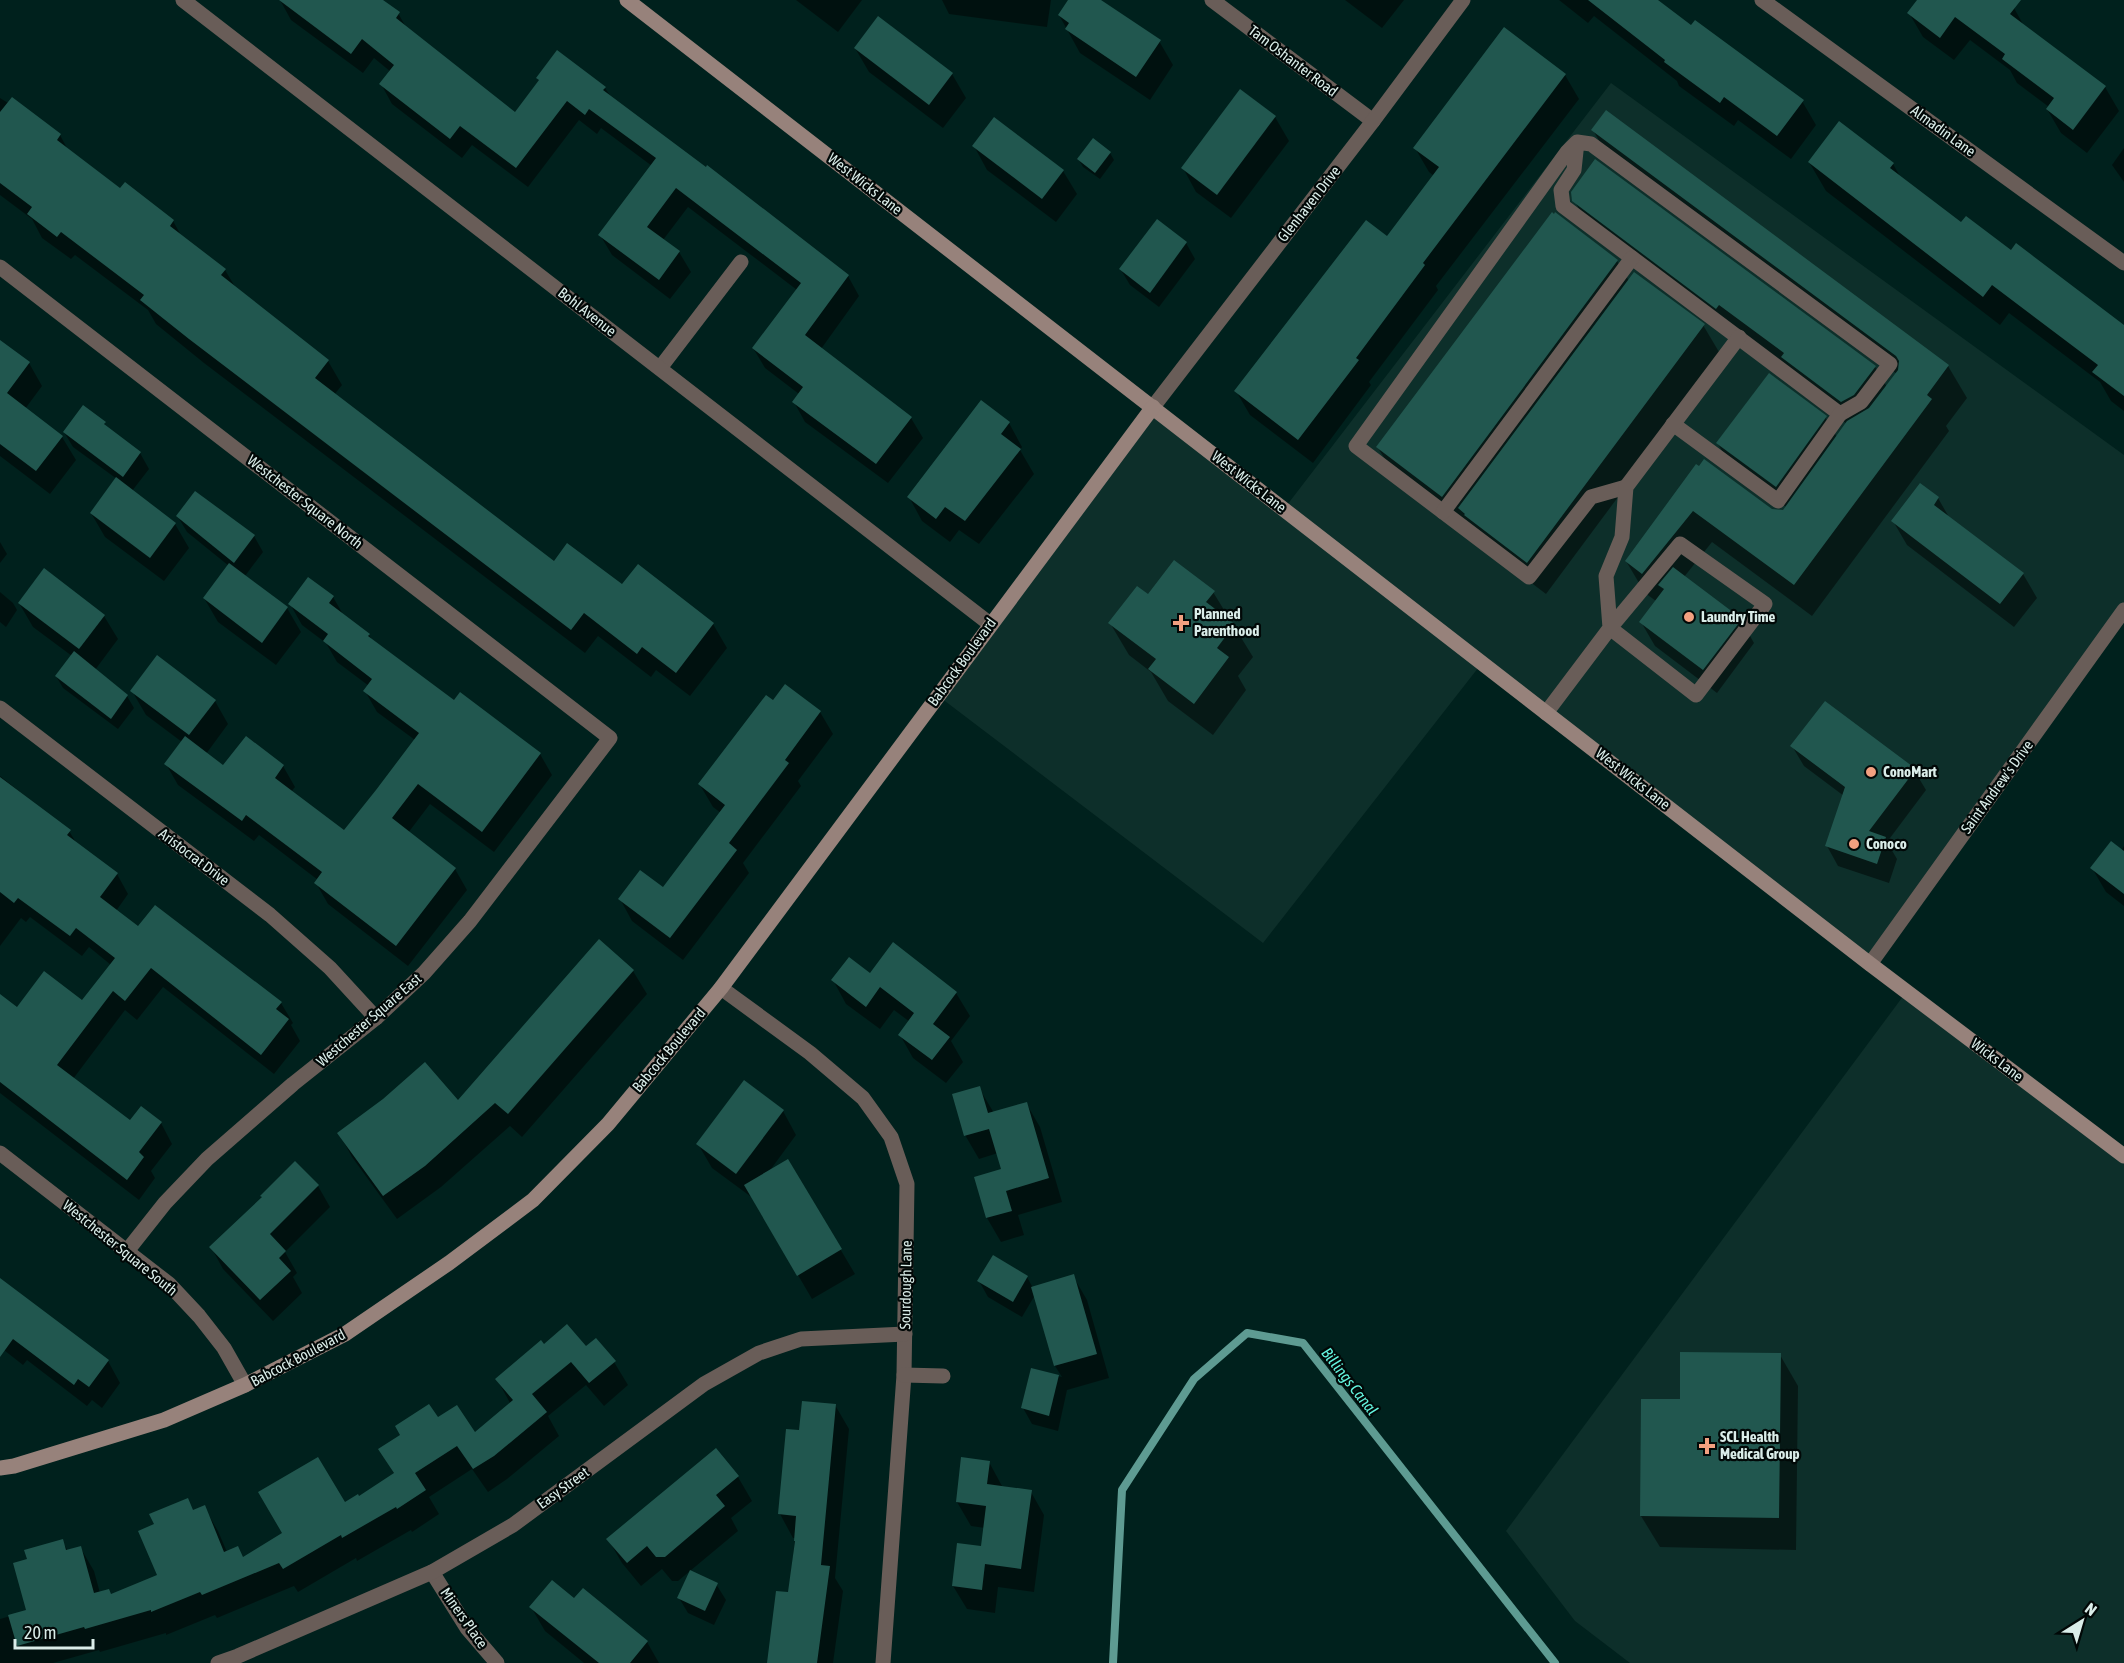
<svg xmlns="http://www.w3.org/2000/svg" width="2124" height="1663" viewBox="0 0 2124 1663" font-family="'Asap Condensed',sans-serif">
<rect width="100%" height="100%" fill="#00211d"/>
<g fill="#0d2f2a">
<polygon points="1611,83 2124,455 2124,610 1870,964 1482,663 1263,943 937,695 1153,407 1284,509"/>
<polygon points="1907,991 2124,1156 2124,1663 1630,1663 1575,1621 1506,1531"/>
</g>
<g fill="#0007">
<polygon points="280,0 381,0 398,13 407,29 515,115 540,82 538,78 605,88 611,97 848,276 859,296 821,349 911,418 923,438 888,483 805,422 794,402 799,394 765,368 753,348 797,290 688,207 663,240 679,252 691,272 670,299 612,255 600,235 652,166 601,128 597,134 579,120 528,187 472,145 462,158 392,104 381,84 391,72 374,58 363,73 291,20"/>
<polygon points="796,0 862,0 838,32"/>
<polygon points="942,0 1051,0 1047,27 949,14"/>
<polygon points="1070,0 1099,0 1159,41 1173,65 1150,100 1080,53 1059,15"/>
<polygon points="1345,0 1404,0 1382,28"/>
<polygon points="1559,0 1656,0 1691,27 1802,101 1816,125 1791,159 1738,120 1734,126 1679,86 1677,81 1594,16 1588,23"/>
<polygon points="1918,0 2003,0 2014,8 2024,26 2105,87 2119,111 2087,153 2061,133 2047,109 2049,107 2017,83 2010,70 1970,40 1954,60 1923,37 1909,13"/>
<polygon points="855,48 952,74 966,98 943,128 869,72"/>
<polygon points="1565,75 1579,99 1436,286 1438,290 1369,382 1371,385 1313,463 1250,415 1236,391 1387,238 1434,176 1429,172 1415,148"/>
<polygon points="0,98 60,135 69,152 120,190 173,221 182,237 225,270 237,290 328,361 342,385 334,395 554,563 622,586 638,566 713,624 727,648 690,696 656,670 651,677 598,636 585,653 204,363 156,324 148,310 75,255 71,259 42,238 32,219 0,195"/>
<polygon points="1606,112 1948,366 1967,398 1946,426 1949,431 1812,616 1712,542 1684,577 1741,620 1754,643 1717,693 1655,646 1641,622 1656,601 1645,593 1626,561 1696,466 1772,510 1783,511 1786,507 1731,467 1718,444 1825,417 1837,437 1847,424 1592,232 1574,200 1875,367 1887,387 1897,374 1611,162 1593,130"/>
<polygon points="1275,117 1289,141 1231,218 1196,192 1183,168"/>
<polygon points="974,146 1063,171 1077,194 1056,222 987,170"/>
<polygon points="2124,148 2124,182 2112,165"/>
<polygon points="1110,153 1114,160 1100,179 1083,167 1079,160"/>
<polygon points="1809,162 1893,164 1901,178 1962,224 2011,252 2124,327 2124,411 2111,401 2100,382 2009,313 2000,325 1826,191"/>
<polygon points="1157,221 1186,243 1195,259 1159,307 1130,285 1121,270"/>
<polygon points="1617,261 1629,281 1703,325 1722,357 1546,594 1484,547 1466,520 1461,527 1397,479 1378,448"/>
<polygon points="0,342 29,363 42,386 25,409 62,437 76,460 50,494 0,456"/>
<polygon points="104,423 108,429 140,453 149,469 132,491 175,524 189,548 164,581 105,537 91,513 117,479 73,447 64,432"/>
<polygon points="1009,423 1022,447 1020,450 1034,474 979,544 959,530 950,542 922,521 909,497"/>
<polygon points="1921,485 1938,498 1950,519 2023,574 2037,598 2014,627 1907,545 1893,521"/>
<polygon points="178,517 254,536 263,552 245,576 287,608 301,632 276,665 218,622 204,598 229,566 187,532"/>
<polygon points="0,542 7,554 0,563"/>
<polygon points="309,579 333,597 344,616 369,635 372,640 454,702 460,694 540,754 552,775 494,852 430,804 408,833 455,869 467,890 408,966 328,904 316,883 318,880 259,835 254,841 178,785 166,764 182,742 146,715 132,691 215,701 228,724 206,754 224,767 283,766 295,787 291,792 345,832 415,740 377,712 365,691 369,686 337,662 326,643 302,625 290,604"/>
<polygon points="0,592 13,603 17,610 6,627 0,622"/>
<polygon points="1213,592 1253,657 1238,676 1246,690 1213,735 1168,701 1151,672 1129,655 1110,623 1148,596"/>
<polygon points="19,603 104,616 118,639 95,670 127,696 134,708 118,729 63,688 56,676 72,656 33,627"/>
<polygon points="785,686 820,712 833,734 798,781 801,786 743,863 749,873 683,960 632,921 620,899 664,889 721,813 713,807 700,785"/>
<polygon points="1792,746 1914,770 1926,790 1887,842 1897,859 1889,883 1838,866 1827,846 1844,796 1804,766"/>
<polygon points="0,776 69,831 77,844 117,874 128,894 116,911 138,929 281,1003 293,1023 291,1025 300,1041 274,1074 163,987 137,1020 125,1010 73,1079 130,1122 161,1123 172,1144 151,1171 155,1178 139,1200 0,1093 0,996 17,1009 82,1002 111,965 89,947 82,956 30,917 26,922 21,918 0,946"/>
<polygon points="2124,846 2124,906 2106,892 2092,868 2121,851"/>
<polygon points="633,971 647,994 522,1137 510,1126 441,1187 397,1219 352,1157 339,1133 458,1102"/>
<polygon points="870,975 956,993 970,1016 951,1041 963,1062 946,1083 913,1058 900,1035 910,1022 894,1010 880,1029 846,1004 833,980"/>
<polygon points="979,1088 994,1113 1026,1103 1040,1127 1062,1202 1018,1215 1024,1235 1001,1242 987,1218 975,1178 1003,1170 998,1153 979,1159 965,1135"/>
<polygon points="783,1111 796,1135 768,1173 788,1161 855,1274 812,1299 751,1195 750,1196 712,1168 698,1144"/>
<polygon points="318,1186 330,1207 285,1252 297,1273 293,1277 302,1293 273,1321 223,1269 211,1247"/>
<polygon points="1073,1276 1087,1300 1109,1378 1067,1390 1058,1431 1032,1424 1023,1408 1033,1370 1062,1377 1055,1366 1035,1295 1022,1317 988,1297 979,1281 1027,1277 1033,1288"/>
<polygon points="0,1279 108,1361 120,1383 102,1408 92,1400 87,1406 27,1360 23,1365 0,1347"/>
<polygon points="544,1346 586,1349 614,1362 628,1385 604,1406 586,1385 548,1416 559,1436 507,1479 488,1492 472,1469 429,1497 439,1514 412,1532 411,1530 357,1561 356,1558 298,1592 294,1586 217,1618 215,1615 166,1635 166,1633 100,1652 99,1650 53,1663 0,1663 0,1619 28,1611 28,1560 62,1541 68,1551 80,1547 94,1571 100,1593 111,1595 159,1576 193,1511 204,1507 218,1531 227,1552 243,1558 344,1504 358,1499 395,1475 380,1450 437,1419 475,1434 510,1403 497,1379"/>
<polygon points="1780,1355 1798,1386 1796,1550 1660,1547 1641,1516 1681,1401"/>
<polygon points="835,1405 849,1429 835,1578 843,1591 833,1663 768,1663 789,1594 795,1538 793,1538 780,1514 800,1432"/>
<polygon points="716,1450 738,1477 752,1501 731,1518 738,1531 678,1581 672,1581 662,1569 641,1586 622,1563 608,1539"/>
<polygon points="989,1462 1002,1486 1031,1492 1044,1515 1034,1592 998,1587 995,1613 967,1609 953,1586 982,1548 985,1528 971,1526 957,1502"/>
<polygon points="716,1584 726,1600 714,1625 688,1613 679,1598"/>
<polygon points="574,1600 647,1642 659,1663 584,1663 545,1631 531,1607"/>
</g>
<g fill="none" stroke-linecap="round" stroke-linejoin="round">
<polyline stroke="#5e9b92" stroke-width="8" points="1113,1663 1122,1490 1194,1379 1247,1333 1303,1343 1555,1663"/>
</g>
<g fill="#21574f">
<polygon points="279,0 383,0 400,12 396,18 515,112 539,80 536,78 557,50 606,87 603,90 706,167 707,165 849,275 805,335 912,417 876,464 792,402 803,387 752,348 801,283 676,188 647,227 680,251 659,280 598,235 656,158 589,109 585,115 567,101 516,168 460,126 450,139 379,84 394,65 362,39 351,54"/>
<polygon points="1068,0 1101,0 1161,40 1136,77 1065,29 1069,23 1058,15"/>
<polygon points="1588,0 1658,0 1691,25 1695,20 1804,100 1777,136 1724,97 1720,103 1664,62 1665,60"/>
<polygon points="1917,0 2021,0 2010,14 2106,86 2073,130 2046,109 2054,98 2002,59 2005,54 1955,17 1940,38 1907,13"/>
<polygon points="878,16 953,73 929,105 854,48"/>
<polygon points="1504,27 1566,74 1423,263 1425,265 1356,358 1359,360 1298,440 1234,391 1366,220 1387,236 1439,167 1413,148"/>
<polygon points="1240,89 1276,116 1217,195 1181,168"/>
<polygon points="12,97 61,134 57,140 120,188 125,182 174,220 170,226 226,269 221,275 329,360 315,378 554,561 567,543 622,584 638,564 714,623 676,673 642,647 637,654 584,613 571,630 189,339 140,300 144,295 61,232 57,237 27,214 32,207 0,183 0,112"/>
<polygon points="1606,110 1949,365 1927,395 1932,399 1794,585 1693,511 1642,574 1625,561 1696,464 1699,466 1704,459 1772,509 1783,510 1847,421 1869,408 1898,370 1899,361 1896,356 1591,130"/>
<polygon points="994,117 1064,170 1042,199 972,146"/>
<polygon points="1839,121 1894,163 1890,168 1961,222 1966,216 2011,250 2016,243 2124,325 2124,396 2092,372 2098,365 1992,285 1983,297 1808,162"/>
<polygon points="1093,138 1111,152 1095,173 1077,159"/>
<polygon points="1595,159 1876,366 1854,395 1841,402 1781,357 1784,353 1719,305 1716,309 1572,201 1571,192"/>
<polygon points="1552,212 1554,214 1555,212 1618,260 1442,497 1376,447"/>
<polygon points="1157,219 1187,242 1150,293 1119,269"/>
<polygon points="1634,272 1705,324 1527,563 1464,515 1465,514 1458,508"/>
<polygon points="0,340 30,362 7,393 63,436 36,471 0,444"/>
<polygon points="1769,373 1827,416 1776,487 1716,443"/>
<polygon points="981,400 1010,422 1001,434 1021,449 965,521 945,507 936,519 907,497"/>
<polygon points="83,405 106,422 104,424 141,452 123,477 63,432"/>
<polygon points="116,477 176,523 150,558 90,513"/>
<polygon points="1920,483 1939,497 1934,505 2024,573 2000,604 1891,521"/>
<polygon points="195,491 255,535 234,563 176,516"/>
<polygon points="1174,560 1215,591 1206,602 1235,624 1217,648 1229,657 1194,704 1148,669 1156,659 1108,623 1137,586 1148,594"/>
<polygon points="229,563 288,607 262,643 203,598"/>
<polygon points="1673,567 1742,619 1703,670 1639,622 1664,589 1658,585"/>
<polygon points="44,568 105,615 79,649 18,603"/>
<polygon points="308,577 334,596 329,603 370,634 368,636 454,700 460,692 541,753 482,832 418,784 392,818 456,868 396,946 314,883 322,872 246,815 242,821 164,764 185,736 223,765 246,736 284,765 275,778 344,830 376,790 419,733 363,691 372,679 323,641 328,634 288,604"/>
<polygon points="74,651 128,695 111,719 55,676"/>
<polygon points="157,655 216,700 189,735 130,691"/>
<polygon points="785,684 821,711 785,760 789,763 729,843 737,850 670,938 618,899 640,870 663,887 725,805 698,784 766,695 773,700"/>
<polygon points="1825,701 1916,769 1869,831 1886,837 1877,864 1825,846 1845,787 1790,746"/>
<polygon points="0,777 71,830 67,835 118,873 100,897 138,926 155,905 282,1002 276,1009 289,1019 261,1055 151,968 125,1001 113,991 57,1065 130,1120 141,1106 162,1122 139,1152 144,1157 127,1180 0,1082 0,994 17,1007 44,971 82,1000 115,958 76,928 70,936 18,898 14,903 0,892"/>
<polygon points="2111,841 2124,851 2124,894 2090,868"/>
<polygon points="599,939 634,970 508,1114 495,1103 425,1166 383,1196 337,1133 383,1099 425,1062 458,1100"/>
<polygon points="893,942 957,992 933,1024 950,1037 932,1060 898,1035 914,1013 880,987 866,1007 831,980 849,957 870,973"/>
<polygon points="744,1080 784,1110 736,1174 696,1144"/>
<polygon points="980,1086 988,1113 1027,1102 1049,1178 1006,1191 1012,1211 986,1218 974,1177 1001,1169 989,1129 964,1136 952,1094"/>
<polygon points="788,1159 842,1249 797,1276 744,1185"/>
<polygon points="295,1161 319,1185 270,1234 286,1251 279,1258 291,1271 260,1300 209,1247 262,1197 260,1196"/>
<polygon points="993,1255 1028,1276 1013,1302 977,1281"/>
<polygon points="1074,1274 1097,1354 1054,1366 1031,1287"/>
<polygon points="0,1278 109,1360 89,1387 78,1379 74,1385 13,1339 0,1357"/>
<polygon points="567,1324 586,1346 596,1338 616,1361 589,1383 571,1362 532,1394 547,1412 494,1456 473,1469 457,1446 415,1473 426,1490 397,1509 396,1507 342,1538 341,1535 283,1569 279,1563 202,1595 200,1592 151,1612 151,1610 85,1629 84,1627 17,1646 8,1615 26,1610 13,1563 27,1559 24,1550 63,1539 66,1550 81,1546 94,1593 109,1589 111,1594 157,1575 138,1531 154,1524 149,1514 188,1498 193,1510 205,1505 224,1552 238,1546 243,1557 282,1533 258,1492 318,1457 345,1502 358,1494 359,1496 394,1473 378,1449 400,1435 395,1426 429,1404 438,1417 457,1405 475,1432 513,1400 495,1379 541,1340 544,1344"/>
<polygon points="1680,1352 1781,1353 1779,1518 1640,1516 1641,1399 1680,1399"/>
<polygon points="1031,1368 1059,1375 1049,1416 1021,1408"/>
<polygon points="802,1401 836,1404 821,1565 830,1566 817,1663 767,1663 776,1591 788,1592 795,1541 794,1541 796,1516 778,1514 786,1429 799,1430"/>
<polygon points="716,1448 739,1476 716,1495 725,1506 665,1557 656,1557 647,1546 627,1563 606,1539"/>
<polygon points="961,1457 990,1461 987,1484 1032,1490 1021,1569 985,1564 982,1590 952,1586 957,1543 981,1546 986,1506 956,1502"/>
<polygon points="690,1570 718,1583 705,1611 677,1598"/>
<polygon points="552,1580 574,1598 583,1588 648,1641 630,1663 599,1663 529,1607"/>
</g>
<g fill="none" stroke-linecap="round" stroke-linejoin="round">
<g stroke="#695d58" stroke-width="15">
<polyline points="1577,142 1574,170 1561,190 1563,206 1840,414 1861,402 1890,364 1591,144 1577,142 1567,152 1356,446 1529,577 1591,497 1626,487"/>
<polyline points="660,368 741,262"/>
<polyline points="1673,424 1778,501 1840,414"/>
<polyline points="1443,512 1632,258"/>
<polyline points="1546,713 1610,628 1680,544 1765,604 1696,695 1610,628 1606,576 1622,537 1626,487 1739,337"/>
</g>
<g stroke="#695d58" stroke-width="15">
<polyline points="183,0 990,624"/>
<polyline points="1212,0 1373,121"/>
<polyline points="1762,0 2124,263"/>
<polyline points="0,267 610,738 470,921 424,973 376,1018 293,1084 207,1159 165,1203 127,1251"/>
<polyline points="1153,407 1373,121 1463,0"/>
<polyline points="0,708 270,915 330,968 376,1018"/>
<polyline points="1870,964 2124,610"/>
<polyline points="721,988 810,1053 863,1098 891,1137 907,1184 904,1375 883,1663"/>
<polyline points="0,1153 169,1284 199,1316 224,1348 245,1385"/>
<polyline points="904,1375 943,1376"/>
<polyline points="432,1572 467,1628 497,1663"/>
<polyline points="218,1663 238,1656 432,1572 513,1525 704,1384 759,1353 801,1339 905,1334"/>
</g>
<g stroke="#97827b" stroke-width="15">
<polyline points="627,0 1870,964 2124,1156"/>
<polyline points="0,1468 14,1466 164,1420 245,1385 345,1334 449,1263 533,1200 608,1124 721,988 1153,407"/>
</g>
</g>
<g fill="#f2a080" stroke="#010807" stroke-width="2">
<circle cx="1689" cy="617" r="6"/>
<path d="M1178 614h6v6h6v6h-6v6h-6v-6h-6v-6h6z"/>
<circle cx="1871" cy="772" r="6"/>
<circle cx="1854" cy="844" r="6"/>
<path d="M1704 1437h6v6h6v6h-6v6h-6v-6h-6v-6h6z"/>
</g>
<g text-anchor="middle" stroke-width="4.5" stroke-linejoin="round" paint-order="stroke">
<g font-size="15" fill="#daede9" stroke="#010807">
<text transform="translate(1293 61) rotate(37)" y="5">Tam Oshanter Road</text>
<text transform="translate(1943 131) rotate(36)" y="5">Almadin Lane</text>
<text transform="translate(865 184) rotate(38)" y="5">West Wicks Lane</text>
<text transform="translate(1309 204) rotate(-52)" y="5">Glenhaven Drive</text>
<text transform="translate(587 312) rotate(38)" y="5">Bohl Avenue</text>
<text transform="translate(1249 482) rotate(38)" y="5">West Wicks Lane</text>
<text transform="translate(305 502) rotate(38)" y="5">Westchester Square North</text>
<text transform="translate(962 662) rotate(-54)" y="5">Babcock Boulevard</text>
<text transform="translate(1633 779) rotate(38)" y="5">West Wicks Lane</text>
<text transform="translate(1997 787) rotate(-54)" y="5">Saint Andrew's Drive</text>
<text transform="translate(194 857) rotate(37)" y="5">Aristocrat Drive</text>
<text transform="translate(369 1020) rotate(-41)" y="5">Westchester Square East</text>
<text transform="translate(669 1050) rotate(-50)" y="5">Babcock Boulevard</text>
<text transform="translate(1997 1060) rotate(37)" y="5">Wicks Lane</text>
<text transform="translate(120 1248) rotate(39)" y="5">Westchester Square South</text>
<text transform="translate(906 1285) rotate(-89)" y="5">Sourdough Lane</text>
<text transform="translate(298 1358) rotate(-28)" y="5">Babcock Boulevard</text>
<text transform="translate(563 1488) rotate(-36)" y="5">Easy Street</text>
<text transform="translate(464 1618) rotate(55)" y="5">Miners Place</text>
</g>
<g font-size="15" font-weight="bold" fill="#daede9" stroke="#010807" text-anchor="start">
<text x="1194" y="619">Planned<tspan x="1194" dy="17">Parenthood</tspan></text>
<text x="1701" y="622">Laundry Time</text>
<text x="1883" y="777">ConoMart</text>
<text x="1866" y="849">Conoco</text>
<text x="1720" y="1442">SCL Health<tspan x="1720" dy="17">Medical Group</tspan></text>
</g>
<g font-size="16" font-style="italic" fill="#63f4df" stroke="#010807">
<text transform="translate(1350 1381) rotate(52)" y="6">Billings Canal</text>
</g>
</g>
<g transform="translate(2082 1621) rotate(37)" stroke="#010807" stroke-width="4.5" paint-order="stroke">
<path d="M0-4.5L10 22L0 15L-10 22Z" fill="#daede9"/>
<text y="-9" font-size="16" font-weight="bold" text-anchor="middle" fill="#daede9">N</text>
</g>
<path d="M15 1639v9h78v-9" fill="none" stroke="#daede9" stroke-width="3"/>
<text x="24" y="1639" font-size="18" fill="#daede9" stroke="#010807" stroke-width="4.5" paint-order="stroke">20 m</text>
</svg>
